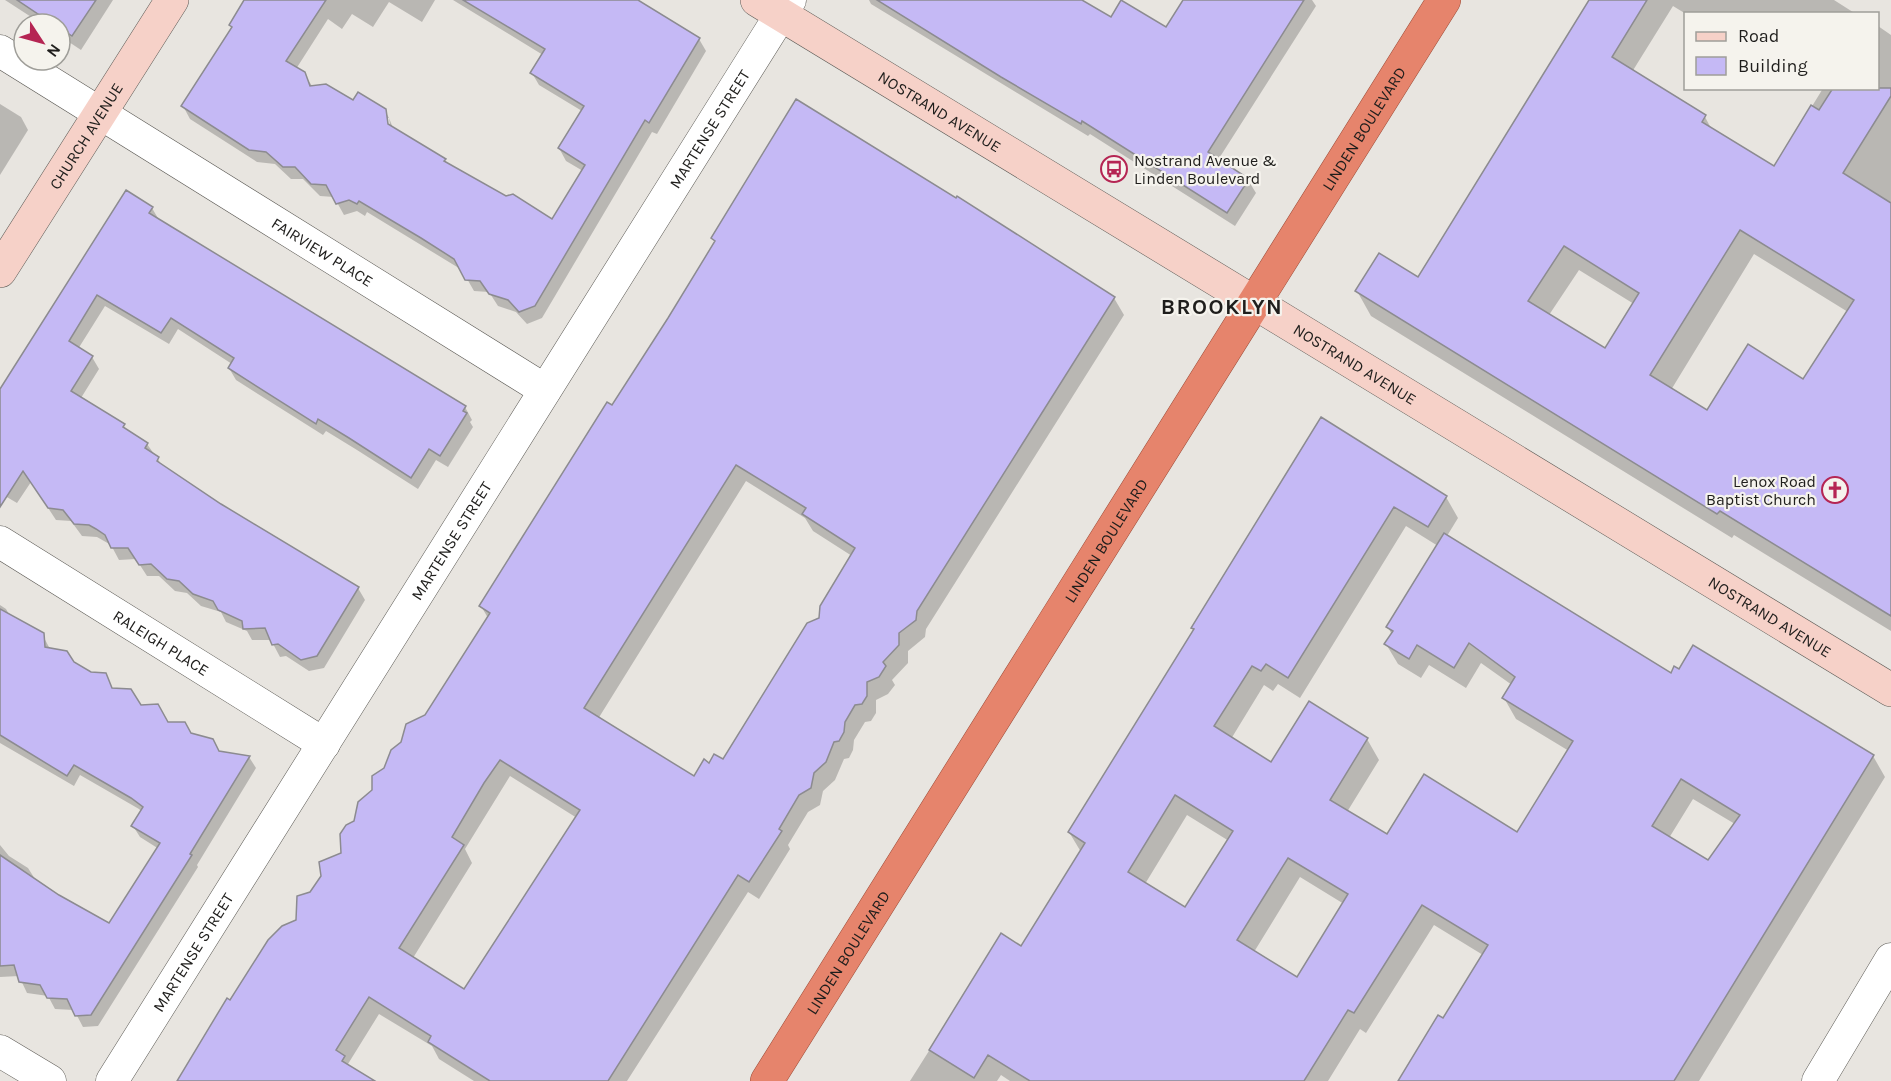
<svg xmlns="http://www.w3.org/2000/svg" width="1891" height="1081" viewBox="0 0 1891 1081" font-family="Karla,sans-serif">
<rect width="100%" height="100%" fill="#e8e5e0"/>
<g fill="#0003" fill-rule="evenodd">
<polygon points="5,0 113,0 81,50 60,36 60,24 42,24"/>
<polygon points="247,0 435,0 422,22 389,2 373,27 352,14 342,29 328,19 296,69 304,73 312,86 354,102 385,111 389,118 386,118 388,132 391,131 389,118 393,128 445,160 447,165 552,221 583,171 566,161 559,148 582,111 539,85 532,73 543,55 453,0 635,0 699,39 706,51 657,134 652,132 542,318 527,324 516,312 498,306 489,292 474,291 462,270 367,212 365,216 357,211 344,215 334,197 320,196 303,179 291,179 275,164 257,162 190,119 183,106 233,28"/>
<polygon points="869,0 1079,0 1111,19 1167,29 1185,0 1312,0 1316,6 1218,160 1248,180 1256,193 1235,226 1090,134 1088,136 871,4"/>
<path d="M1590 0H1834L1856 14H1686L1673 6 1632 72 1705 117 1712 130 1774 168 1822 90 1820 88H1878V26L1891 35V631L1734 535 1732 538 1371 316 1357 291 1418 279ZM1754 254 1848 312 1804 381 1708 412 1671 390ZM1579 270 1634 304 1606 350 1549 315Z"/>
<polygon points="0,104 21,117 28,130 0,175"/>
<polygon points="152,208 159,220 465,407 472,420 470,422 473,427 448,467 436,460 418,489 357,450 326,431 323,435 236,380 229,368 232,364 178,329 169,344 105,306 78,349 92,357 99,369 81,398 123,425 127,432 147,444 164,468 220,505 358,588 365,600 324,668 309,671 286,656 280,657 271,640 252,640 247,631 226,622 221,612 201,606 187,593 175,591 159,576 147,576 136,559 119,560 111,545 97,537 82,536 71,521 56,520 31,482 17,503 0,493 0,394"/>
<path d="M713 238 1114 298 1124 315 926 629 925 637 908 651V663L892 680 895 685 888 694 876 700V713L871 721 865 722 854 740 853 750 849 758 844 759 835 780 823 791 820 805 808 812 788 845 790 849 759 899 748 892 627 1081H474L439 1059 432 1046 379 1014 348 1064 361 1081H179L231 1002 297 921 311 894 342 855 355 822 385 769 402 743 426 716 488 618 481 606 613 408 716 243ZM746 481 805 518 813 531 852 556 821 620 723 761 710 765 694 778 598 719ZM510 776 577 818 464 991 413 958 472 863 465 849Z"/>
<path d="M1322 420 1446 497 1458 518 1447 536 1671 675 1873 756 1885 777 1699 1081H1399L1443 1020 1483 955 1434 925 1366 1033 1360 1029 1328 1081H1010L1001 1075 997 1081H910L1002 935 1022 948 1081 852 1069 832 1194 631 1192 628ZM1406 526 1438 546 1388 627 1392 635 1386 644 1398 664 1421 678 1429 665 1466 688 1481 663 1512 685 1504 698 1516 719 1569 751 1518 834 1387 836 1347 812 1379 760 1367 739 1310 703 1272 764 1231 739 1264 685 1273 691 1278 684 1300 698ZM1693 799 1735 824 1708 862 1669 838ZM1187 815 1229 841 1186 910 1145 884ZM1300 877 1344 904 1297 979 1254 952Z"/>
<polygon points="0,605 6,609 10,616 42,634 50,649 90,674 105,675 113,690 219,753 249,757 256,768 197,865 198,867 98,1026 83,1027 74,1010 55,1009 48,996 27,993 19,976 0,977 0,845 9,856 28,868 35,879 58,896 109,925 159,849 140,837 133,826 142,812 139,809 80,775 74,786 0,743"/>
</g>
<g fill="#c5b9f5" stroke="#8c8b90" stroke-width="1.5" fill-rule="evenodd">
<polygon points="17,0 96,0 72,36 60,28 60,24 53,24"/>
<polygon points="244,0 326,0 286,61 305,72 310,86 326,84 353,100 358,92 386,109 388,124 446,159 444,161 506,196 513,194 552,219 585,165 558,148 584,106 530,73 545,49 463,0 638,0 700,38 649,123 645,120 535,306 519,312 508,300 489,294 480,281 465,280 454,259 421,238 359,201 357,204 349,200 336,204 326,185 311,184 295,167 283,167 266,152 249,150 181,106 232,27 229,25"/>
<polygon points="877,0 1082,0 1111,17 1121,0 1166,27 1183,0 1304,0 1208,152 1249,179 1227,213 1082,121 1081,124 1001,77"/>
<path d="M1589 0H1647L1612 57 1706 115 1702 122 1774 166 1811 105 1819 110 1833 88H1891V96L1843 173 1891 203V616L1720 511 1717 514 1355 291 1379 253 1418 277ZM1740 230 1854 300 1803 379 1748 344 1707 410 1650 375ZM1564 246 1639 293 1605 348 1528 301Z"/>
<path d="M796 99 956 198 957 196 1115 297 917 611 916 620 899 633V645L883 662 886 666 879 677 867 682V696L862 704 855 705 845 722 844 732 839 741 834 742 826 762 814 773 811 788 799 795 779 829 782 831 749 882 738 875 608 1081H490L428 1042 431 1036 369 997 336 1050 345 1056 342 1061 375 1081H177L227 998 230 1000 268 940 282 926 296 920 297 896 310 892 321 876 319 862 341 853 340 834 346 825 354 821 358 802 372 790V776L384 768 391 750 401 742 406 724 425 715 490 613 479 606 607 402 612 405 668 318 715 241 711 238ZM736 465 806 508 802 514 855 548 820 606 819 618 807 623 723 759 714 754 709 763 704 759 694 776 584 708ZM500 760 580 810 464 989 399 948 464 845 452 837 484 783Z"/>
<polygon points="126,190 153,207 149,213 172,227 466,406 463,411 467,413 440,456 429,449 411,478 349,438 318,419 316,424 228,368 234,358 171,318 161,333 97,295 69,341 93,356 71,391 125,424 123,427 148,443 145,448 159,457 157,461 221,504 359,587 317,656 301,660 278,644 272,645 265,628 243,629 242,621 218,610 213,601 193,594 179,581 167,579 151,564 139,565 128,548 111,548 105,535 96,529 89,525 74,524 63,510 48,508 23,471 0,507 0,389"/>
<path d="M1321 417 1447 496 1428 527 1394 507 1288 678 1266 664 1261 671 1252 666 1214 726 1271 762 1309 701 1368 738 1330 800 1387 834 1424 774 1517 832 1573 741 1502 698 1515 677 1469 643 1454 668 1417 645 1409 659 1384 644 1393 631 1386 627 1444 533 1671 673 1674 666 1679 669 1693 645 1874 755 1674 1081H1398L1438 1015 1443 1018 1488 945 1422 905 1354 1013 1348 1010 1304 1081H1030L988 1055 974 1078 929 1050 1001 933 1021 946 1085 843 1068 832 1194 629 1191 628ZM1681 779 1740 815 1708 860 1652 826ZM1175 795 1233 831 1185 907 1128 872ZM1288 858 1348 894 1297 977 1237 940Z"/>
<polygon points="0,609 44,633 45,647 67,651 74,662 91,672 106,673 112,688 131,689 141,705 158,704 168,722 185,722 191,733 213,739 219,751 250,756 190,854 192,855 91,1015 75,1016 67,999 47,998 40,985 19,982 14,965 0,966 0,855 59,895 109,923 160,843 131,826 143,807 131,798 74,765 67,776 0,735"/>
</g>
<g fill="none" stroke-linecap="round" stroke-linejoin="round">
<defs>
<g id="minor">
<path id="s1" d="M0 51 545 390"/>
<path id="s2" d="M0 542 324 744"/>
<polyline points="0,1051 50,1081"/>
<path id="s3" d="M112 1081 790 0"/>
<polyline points="1818,1081 1891,959"/>
</g>
<g id="secondary">
<path id="s4" d="M757 0 1891 690"/>
<path id="s5" d="M0 271 172 0"/>
</g>
<g id="trunk">
<path id="s6" d="M767 1081 1444 0"/>
</g>
</defs>
<use href="#minor" stroke="#5f5d58" stroke-width="33"/>
<use href="#secondary" stroke="#5f5d58" stroke-width="34"/>
<use href="#trunk" stroke="#9c4d39" stroke-width="34"/>
<use href="#minor" stroke="#fff" stroke-width="32"/>
<use href="#secondary" stroke="#f6d1c8" stroke-width="33"/>
<use href="#trunk" stroke="#e6846c" stroke-width="33"/>
</g>
<defs>
<symbol id="bus-ring" viewBox="-11 -11 22 22"><circle r="9.5" fill="#f5f3ed" stroke="#b52553" stroke-width="1.5"/><path d="M-5-6H5V4H4V6H2V4H-2V6H-4V4H-5ZM-3.5-4V0h7V-4ZM-3.5 1.2v1.5H-2V1.2ZM2 1.2v1.5H3.5V1.2Z" fill="#b52553"/></symbol>
<symbol id="church-ring" viewBox="-11 -11 22 22"><circle r="9.5" fill="#f5f3ed" stroke="#b52553" stroke-width="1.5"/><path d="M-1.2-6h2.4v3.5h3.3v2.4h-3.3V6h-2.4V-.1h-3.3v-2.4h3.3Z" fill="#b52553"/></symbol>
</defs>
<g fill-rule="evenodd">
<use href="#bus-ring" x="1099" y="154" width="30" height="30"/>
<use href="#church-ring" x="1820" y="475" width="30" height="30"/>
</g>
<g text-anchor="middle" stroke-width="4.5" stroke-linejoin="round" paint-order="stroke">
<g font-size="16" fill="#1f1e1c" stroke="#f5f3ed">
<text dy="6" stroke="none"><textPath href="#s4" startOffset="214">NOSTRAND AVENUE</textPath></text>
<text dy="6" stroke="none"><textPath href="#s6" startOffset="1124">LINDEN BOULEVARD</textPath></text>
<text dy="6" stroke="none"><textPath href="#s3" startOffset="1124">MARTENSE STREET</textPath></text>
<text dy="6" stroke="none"><textPath href="#s5" startOffset="160">CHURCH AVENUE</textPath></text>
<text dy="6" stroke="none"><textPath href="#s1" startOffset="380">FAIRVIEW PLACE</textPath></text>
<text dy="6" stroke="none"><textPath href="#s4" startOffset="700">NOSTRAND AVENUE</textPath></text>
<text dy="6" stroke="none"><textPath href="#s3" startOffset="638">MARTENSE STREET</textPath></text>
<text dy="6" stroke="none"><textPath href="#s6" startOffset="638">LINDEN BOULEVARD</textPath></text>
<text dy="6" stroke="none"><textPath href="#s4" startOffset="1186">NOSTRAND AVENUE</textPath></text>
<text dy="6" stroke="none"><textPath href="#s2" startOffset="190">RALEIGH PLACE</textPath></text>
<text dy="6" stroke="none"><textPath href="#s3" startOffset="152">MARTENSE STREET</textPath></text>
<text dy="6" stroke="none"><textPath href="#s6" startOffset="152">LINDEN BOULEVARD</textPath></text>
</g>
<g font-size="16" fill="#1f1e1c" stroke="#f5f3ed" text-anchor="start">
<text x="1134" y="166">Nostrand Avenue &amp;<tspan x="1134" dy="18">Linden Boulevard</tspan></text>
<text x="1816" y="487" text-anchor="end">Lenox Road<tspan x="1816" dy="18">Baptist Church</tspan></text>
</g>
<g font-size="22" font-weight="bold" letter-spacing="1.5" fill="#1f1e1c" stroke="#f5f3ed">
<text x="1222" y="314">BROOKLYN</text>
</g>
</g>
<rect x="1684" y="12" width="195" height="78" fill="#f5f3ed" stroke="#9f9e99" stroke-width="1.5"/>
<rect x="1696" y="32" width="30" height="9" fill="#f6d1c8" stroke="#9f9e99" stroke-width="1.5"/>
<text x="1738" y="42" font-size="18" fill="#1f1e1c">Road</text>
<rect x="1696" y="57" width="30" height="18" fill="#c5b9f5" stroke="#9f9e99" stroke-width="1.5"/>
<text x="1738" y="72" font-size="18" fill="#1f1e1c">Building</text>
<g transform="translate(42 42) rotate(126)"><circle r="28" fill="#f5f3ed" stroke="#9f9e99" stroke-width="1.5"/>
<path d="M0-4.5L10 22L0 15L-10 22Z" fill="#b52553"/>
<text y="-9" font-size="16" font-weight="bold" text-anchor="middle" fill="#1f1e1c">N</text>
</g>
</svg>
